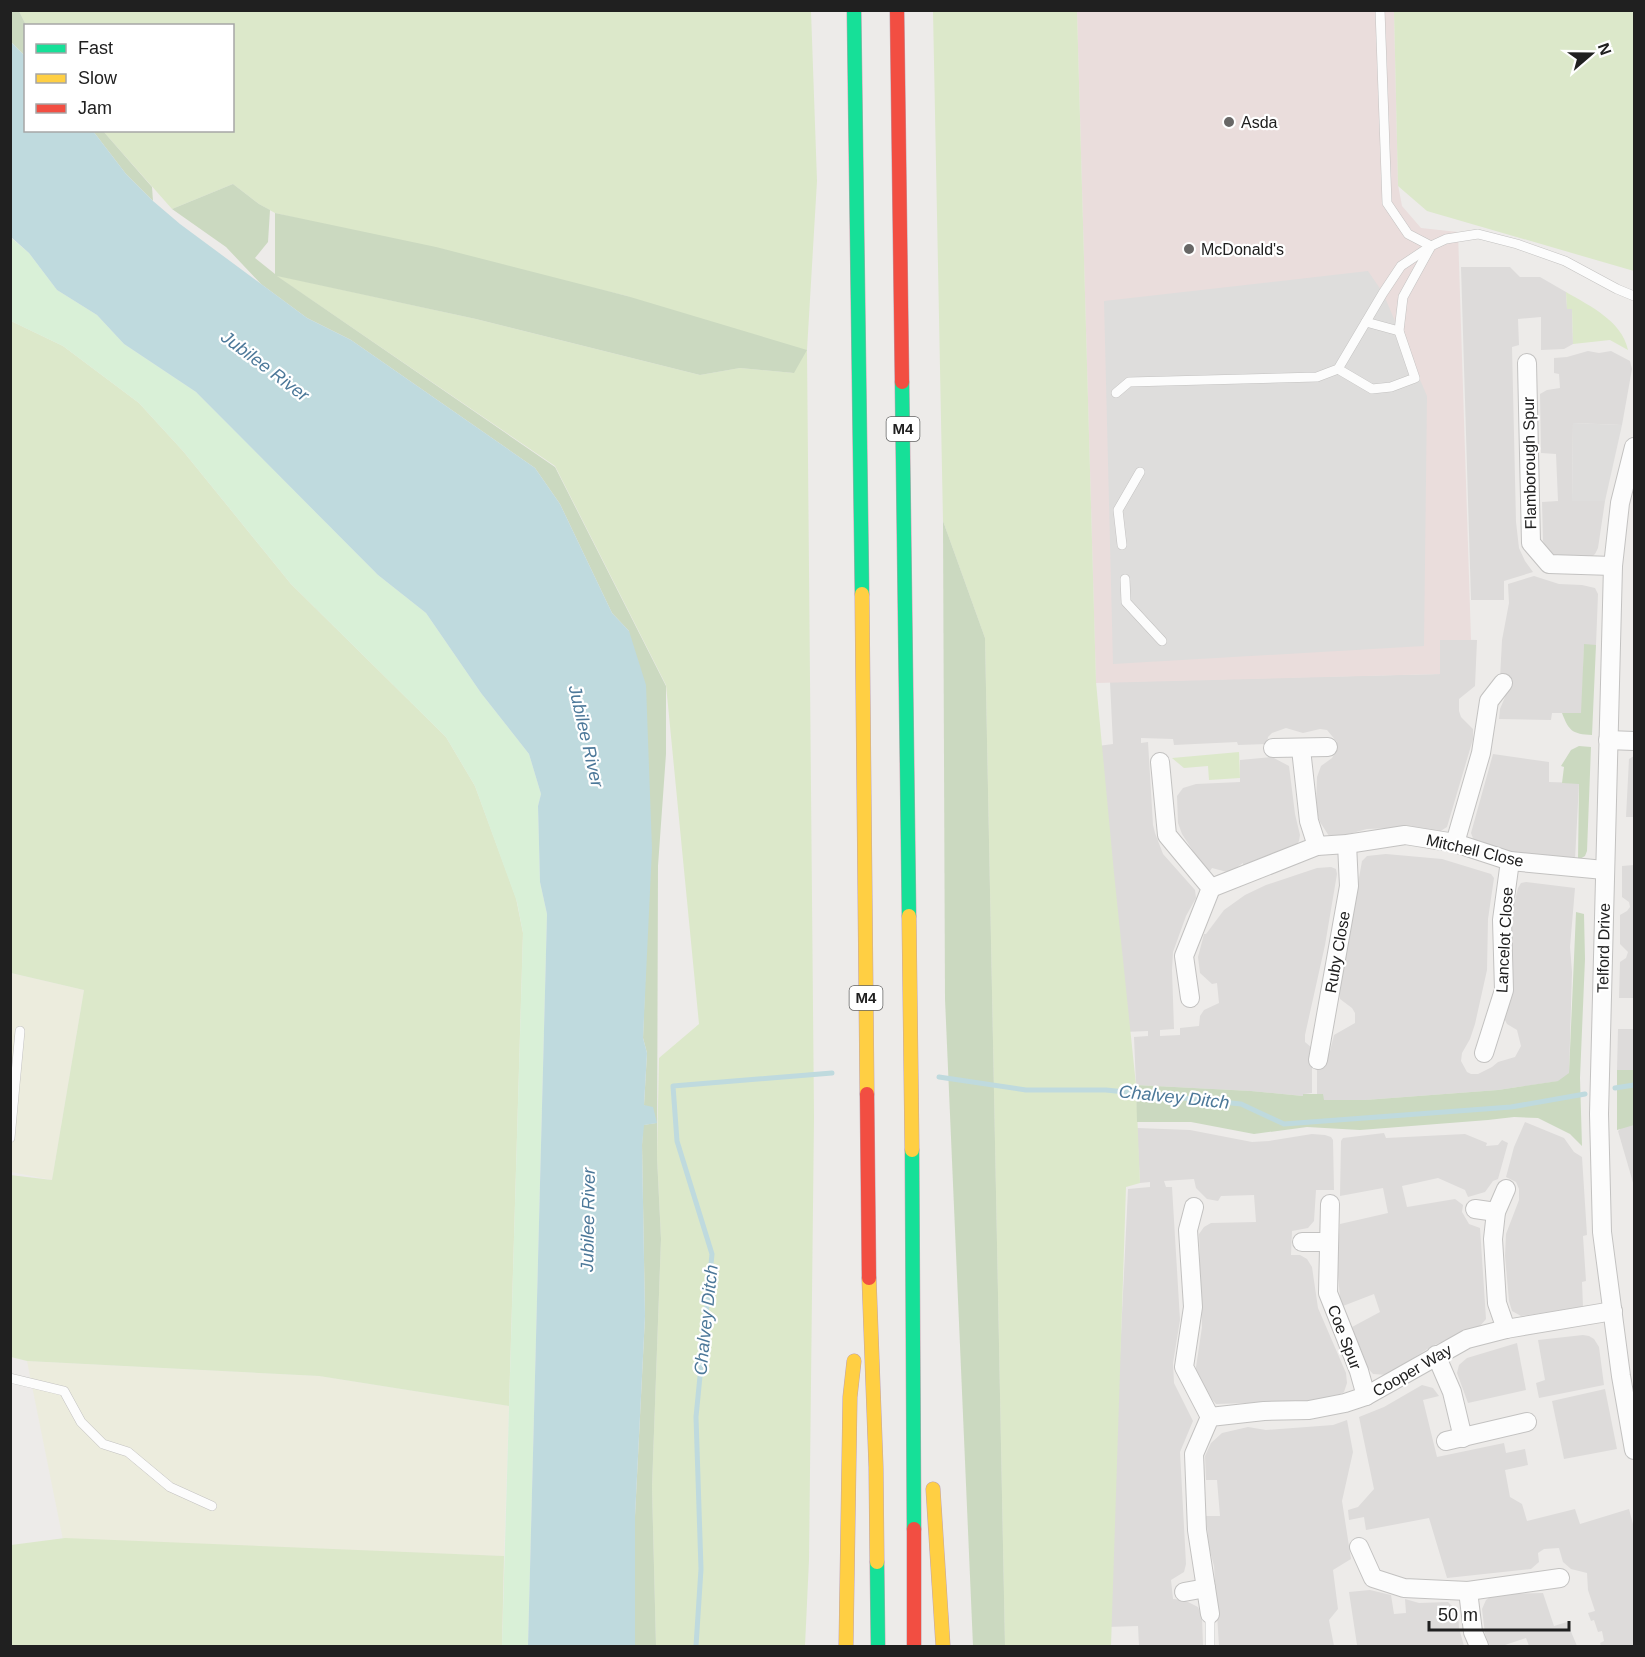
<svg xmlns="http://www.w3.org/2000/svg" width="1645" height="1657" viewBox="0 0 1645 1657" font-family="Helvetica,sans-serif">
<rect width="100%" height="100%" fill="#edebe9"/>
<g fill="#dddbda">
<polygon points="1461,267 1510,267 1520,277 1540,277 1566,292 1567,308 1572,309 1573,344 1564,349 1541,350 1541,317 1518,319 1519,345 1512,347 1516,522 1519,548 1525,561 1533,572 1504,581 1504,600 1471,600"/>
<polygon points="1588,351 1599,353 1611,351 1630,361 1632,369 1622,425 1573,423 1572,501 1605,501 1598,548 1595,554 1590,558 1557,558 1549,552 1543,541 1542,502 1558,501 1556,454 1541,453 1540,394 1547,390 1560,388 1559,374 1554,373 1554,358 1567,357"/>
<polygon points="1534,576 1559,584 1582,585 1595,588 1598,594 1596,645 1584,645 1582,713 1552,713 1551,720 1499,719 1500,709 1508,690 1500,679 1502,640 1509,603 1508,584"/>
<polygon points="1439,639 1477,640 1475,686 1459,699 1459,711 1461,717 1473,729 1473,739 1447,827 1439,832 1394,828 1367,829 1334,838 1329,836 1320,822 1316,809 1317,777 1321,766 1332,758 1337,749 1337,742 1327,730 1320,729 1303,733 1286,728 1272,733 1268,737 1267,744 1238,745 1237,742 1174,745 1173,739 1141,738 1141,743 1148,742 1153,825 1155,833 1163,854 1195,890 1196,898 1186,916 1173,952 1172,970 1174,1029 1160,1030 1160,1036 1180,1035 1180,1028 1199,1026 1200,1016 1204,1010 1219,1003 1217,983 1212,984 1200,973 1198,957 1204,934 1206,934 1224,910 1245,895 1266,885 1317,868 1331,867 1336,869 1337,874 1325,945 1305,1035 1305,1042 1312,1048 1312,1093 1304,1094 1303,1096 1251,1091 1136,1085 1134,1037 1148,1036 1148,1031 1124,1032 1098,746 1113,744 1110,682 1440,674"/>
<polygon points="1493,754 1549,762 1549,782 1579,783 1575,860 1522,856 1474,841 1471,833"/>
<polygon points="1634,756 1634,817 1626,817 1629,759"/>
<polygon points="1272,757 1289,766 1295,814 1300,835 1299,841 1295,847 1243,867 1243,863 1233,870 1227,872 1212,868 1210,871 1201,863 1182,834 1178,823 1177,796 1183,788 1196,784 1240,782 1240,760"/>
<polygon points="1386,854 1442,859 1491,874 1494,878 1488,919 1487,970 1475,1024 1470,1039 1462,1053 1461,1061 1467,1072 1471,1074 1478,1074 1492,1067 1498,1062 1515,1057 1521,1046 1517,1030 1507,1024 1504,1018 1512,967 1511,916 1518,888 1521,883 1526,882 1575,888 1570,947 1572,972 1569,1074 1559,1081 1498,1090 1365,1100 1323,1100 1323,1094 1317,1094 1317,1053 1330,1051 1334,1035 1355,1023 1355,1013 1352,1008 1340,999 1339,990 1362,861 1367,856"/>
<polygon points="1634,865 1634,998 1619,998 1620,962 1626,958 1628,952 1620,944 1620,915 1627,911 1630,907 1629,902 1622,897 1622,866"/>
<polygon points="1618,1029 1634,1029 1634,1070 1617,1070"/>
<polygon points="1634,1117 1634,1186 1618,1131"/>
<polygon points="1525,1122 1564,1138 1574,1152 1582,1157 1587,1235 1583,1236 1586,1281 1582,1282 1583,1307 1521,1316 1512,1311 1509,1301 1505,1256 1506,1234 1519,1200 1519,1189 1516,1182 1506,1177 1514,1147"/>
<polygon points="1137,1128 1190,1130 1252,1142 1269,1141 1312,1134 1325,1135 1331,1137 1333,1140 1334,1190 1316,1190 1314,1221 1308,1228 1292,1231 1291,1255 1300,1255 1307,1259 1312,1267 1318,1308 1346,1373 1347,1383 1344,1392 1336,1397 1318,1401 1216,1404 1205,1391 1196,1379 1196,1367 1202,1327 1199,1234 1204,1227 1211,1223 1256,1222 1254,1195 1221,1196 1218,1201 1207,1199 1196,1188 1194,1179 1164,1181 1166,1187 1172,1187 1180,1320 1173,1363 1174,1383 1193,1421 1180,1452 1186,1564 1184,1572 1171,1580 1173,1599 1184,1600 1198,1607 1202,1617 1203,1646 1139,1646 1138,1626 1107,1627 1128,1189 1150,1187 1150,1182 1140,1183"/>
<polygon points="1384,1133 1386,1138 1465,1134 1487,1143 1486,1146 1498,1145 1502,1140 1508,1143 1498,1179 1493,1181 1485,1192 1468,1197 1465,1190 1438,1178 1402,1186 1407,1207 1455,1199 1463,1205 1462,1212 1469,1224 1480,1228 1486,1319 1480,1326 1432,1346 1387,1375 1373,1374 1368,1368 1352,1327 1380,1312 1374,1294 1343,1306 1340,1298 1337,1263 1340,1224 1388,1213 1383,1188 1340,1196 1341,1141 1343,1138"/>
<polygon points="1583,1335 1589,1336 1594,1339 1599,1347 1604,1385 1539,1398 1536,1383 1545,1380 1538,1340"/>
<polygon points="1517,1343 1526,1390 1468,1403 1457,1373 1459,1365 1467,1358"/>
<polygon points="1422,1385 1433,1388 1439,1396 1423,1400 1437,1457 1504,1443 1506,1453 1525,1449 1528,1465 1505,1470 1510,1497 1522,1504 1527,1521 1575,1509 1580,1524 1629,1509 1634,1528 1634,1646 1601,1646 1600,1643 1604,1641 1602,1631 1598,1632 1594,1620 1591,1621 1588,1613 1595,1611 1588,1590 1587,1573 1571,1569 1563,1562 1559,1548 1544,1549 1538,1553 1539,1562 1531,1569 1447,1578 1429,1518 1366,1530 1364,1517 1349,1520 1348,1510 1358,1507 1374,1489 1359,1417 1384,1407"/>
<polygon points="1605,1389 1617,1449 1564,1459 1552,1401"/>
<polygon points="1347,1420 1353,1452 1342,1501 1351,1559 1333,1570 1338,1609 1329,1620 1334,1646 1219,1646 1214,1566 1209,1547 1206,1516 1220,1516 1217,1480 1206,1480 1205,1456 1211,1443 1222,1433 1248,1427 1266,1430 1333,1425"/>
<polygon points="1370,1590 1391,1595 1394,1614 1406,1613 1405,1599 1419,1603 1448,1602 1458,1612 1459,1628 1464,1646 1354,1646 1357,1645 1349,1592"/>
<polygon points="1543,1593 1554,1626 1567,1622 1577,1646 1529,1646 1526,1638 1502,1646 1490,1646 1485,1634 1482,1609 1486,1600 1490,1597 1503,1594"/>
</g>
<polygon fill="#eadddc" points="1077,11 1394,11 1398,185 1402,206 1421,228 1458,232 1471,640 1440,640 1440,674 1096,683"/>
<g fill="#ececdd">
<polygon points="10,973 84,990 52,1180 11,1172"/>
<polygon points="27,1361 319,1376 509,1406 504,1556 63,1540"/>
</g>
<g fill="#dce8ca">
<polygon points="19,11 811,11 817,181 807,350 814,1117 809,1560 805,1646 656,1646 652,1487 661,1239 657,1157 659,1058 699,1024 666,685 555,466 275,275 476,319 700,375 740,368 794,373 627,296 275,213 259,204 233,184 172,209 103,131 232,130 232,26 26,25"/>
<polygon points="933,11 1077,11 1096,682 1114,873 1136,1085 1140,1183 1126,1187 1111,1646 1005,1646 985,638 943,521"/>
<polygon points="1394,11 1634,11 1634,271 1427,211 1398,186"/>
<path d="M1566 292C1590 306 1622 321 1628 350L1610 340 1573 344 1572 309H1567Z"/>
<polygon points="11,321 63,346 139,403 183,451 291,584 446,737 475,786 516,898 523,933 509,1406 319,1376 27,1361 11,1357 10,1175 52,1180 84,990 11,973"/>
<polygon points="1239,752 1240,778 1209,780 1208,766 1184,768 1172,758"/>
<polygon points="65,1538 504,1556 502,1646 11,1646 11,1545"/>
</g>
<g fill="#cbd9c0">
<polygon points="11,11 19,11 26,25 25,56 11,42"/>
<polygon points="93,131 103,131 152,187 153,201 126,174"/>
<polygon points="233,184 259,204 270,210 268,242 255,258 275,274 275,213 436,247 627,296 807,350 794,373 740,368 700,375 476,319 277,276 555,467 666,686 666,754 658,866 657,1157 661,1239 652,1487 656,1646 635,1646 635,1516 645,1316 642,1145 643,1125 656,1123 644,1105 647,1053 643,1038 646,957 629,631 612,613 560,504 535,468 351,340 307,318 261,284 226,247 172,209"/>
<polygon points="943,521 985,638 1005,1646 973,1646 945,999"/>
<path d="M1584 644 1596 645 1592 735C1572 734 1569 731 1562 713H1581Z"/>
<polygon points="1579,746 1591,747 1587,851 1585,856 1578,860 1579,784 1562,783 1564,767 1561,766 1571,750"/>
<polygon points="1576,912 1584,914 1585,959 1580,1078 1582,1146 1570,1134 1538,1118 1514,1117 1488,1120 1360,1130 1307,1127 1254,1134 1191,1122 1137,1122 1136,1085 1251,1091 1303,1096 1303,1094 1323,1094 1324,1100 1365,1100 1498,1090 1558,1081 1569,1073"/>
<polygon points="1617,1070 1634,1070 1634,1125 1617,1130"/>
</g>
<polygon fill="#d9f0d7" points="10,237 29,253 57,290 97,315 124,344 196,392 378,575 426,613 481,693 529,754 541,794 538,806 540,882 547,914 528,1646 502,1646 523,933 517,902 475,786 446,737 291,584 183,451 139,403 63,346 11,321"/>
<g fill="#dedddc">
<polygon points="1368,271 1383,293 1427,396 1424,646 1113,664 1104,301"/>
<polygon points="1573,423 1622,425 1605,501 1572,501"/>
</g>
<polygon fill="#bfdade" points="11,42 25,56 26,130 93,131 126,174 153,201 180,224 307,318 351,340 535,468 560,504 612,613 629,631 646,685 652,849 643,1038 647,1053 644,1105 653,1107 657,1123 644,1125 642,1145 645,1316 635,1516 635,1646 528,1646 547,914 540,882 538,806 541,794 529,754 481,693 426,613 378,575 196,392 124,344 97,315 57,290 29,253 11,237"/>
<g fill="none" stroke-linecap="round" stroke-linejoin="round">
<g stroke="#bfdade" stroke-width="5">
<polyline points="939,1077 1026,1090 1106,1090 1241,1104 1284,1124 1511,1107 1585,1094"/>
<polyline points="1615,1088 1634,1085"/>
<polyline points="696,1646 701,1569 696,1417 712,1254 677,1141 673,1086 832,1073"/>
</g>
<defs>
<g id="lane">
<polyline points="1380,10 1387,203 1408,234 1431,246"/>
<polyline points="1366,322 1399,331"/>
<polyline points="1338,369 1372,389 1391,387 1415,378 1399,331 1403,297 1430,248"/>
<polyline points="1116,393 1129,382 1317,377 1338,369 1383,293 1401,266 1431,246 1446,239 1478,234 1517,244 1565,261 1617,289 1634,296"/>
<polyline points="1122,545 1118,510 1140,472"/>
<polyline points="1125,579 1126,602 1162,641"/>
<polyline points="10,1138 20,1031"/>
<polyline points="10,1378 64,1391 81,1422 103,1444 128,1452 170,1487 212,1506"/>
<polyline points="1210,1614 1210,1646"/>
</g>
<g id="street">
<polyline points="1527,363 1531,543 1549,564 1613,566"/>
<polyline points="1634,447 1620,503 1613,566 1599,1114 1602,1232 1621,1376 1634,1450"/>
<polyline points="1608,740 1634,741"/>
<polyline points="1273,748 1328,747"/>
<polyline points="1301,749 1309,821 1317,846"/>
<polyline points="1160,762 1167,835 1211,888 1184,956 1190,998"/>
<polyline points="1455,843 1481,753 1489,701 1503,683"/>
<polyline points="1211,888 1317,846 1347,844 1405,835 1455,843 1510,861 1604,870"/>
<polyline points="1484,1053 1504,990 1502,920 1510,861"/>
<polyline points="1318,1060 1349,886 1347,844"/>
<polyline points="1506,1189 1496,1212 1493,1239 1497,1303 1506,1329"/>
<polyline points="1330,1204 1328,1293 1359,1371 1366,1396"/>
<polyline points="1194,1207 1188,1230 1193,1307 1184,1367 1210,1417"/>
<polyline points="1475,1209 1496,1212"/>
<polyline points="1302,1242 1329,1242"/>
<polyline points="1436,1355 1452,1392 1463,1438"/>
<polyline points="1446,1441 1527,1422"/>
<polyline points="1359,1547 1373,1578 1404,1588 1468,1591 1560,1578"/>
<polyline points="1468,1591 1473,1632 1479,1646"/>
<polyline points="1184,1592 1206,1588"/>
<polyline points="1210,1614 1197,1530 1194,1454 1210,1417 1264,1411 1309,1410 1345,1403 1366,1396 1467,1339 1506,1329 1613,1311"/>
</g>
<g id="fast">
<polyline points="854,10 862,594"/>
<polyline points="902,382 909,916"/>
<polyline points="912,1150 914,1529"/>
<polyline points="877,1562 878,1646"/>
</g>
<g id="slow">
<polyline points="862,594 867,1094"/>
<polyline points="909,916 912,1150"/>
<polyline points="869,1278 876,1467 877,1562"/>
<polyline points="933,1489 943,1646"/>
<polyline points="846,1646 850,1397 854,1361"/>
</g>
<g id="jam">
<polyline points="897,10 902,382"/>
<polyline points="867,1094 869,1278"/>
<polyline points="914,1529 914,1646"/>
</g>
</defs>
<use href="#lane" stroke="#c3c2c1" stroke-width="10"/>
<use href="#street" stroke="#c3c2c1" stroke-width="20"/>
<use href="#fast" stroke="#c0a2ae" stroke-width="15"/>
<use href="#slow" stroke="#c0a2ae" stroke-width="15"/>
<use href="#jam" stroke="#c0a2ae" stroke-width="15"/>
<use href="#lane" stroke="#fcfcfc" stroke-width="9"/>
<use href="#street" stroke="#fcfcfc" stroke-width="18"/>
<use href="#fast" stroke="#16e098" stroke-width="14"/>
<use href="#slow" stroke="#ffcf43" stroke-width="14"/>
<use href="#jam" stroke="#f24e42" stroke-width="14"/>
</g>
<g fill="#686766" stroke="#fff" stroke-width="2">
<circle cx="1229" cy="122" r="6"/>
<circle cx="1189" cy="249" r="6"/>
</g>
<g text-anchor="middle" stroke-width="4.5" stroke-linejoin="round" paint-order="stroke">
<g fill="#fff" stroke="#636363" stroke-width="1.5">
<rect x="886.5" y="417" width="33" height="24" rx="4.5"/>
<rect x="849.5" y="986" width="33" height="24" rx="4.5"/>
</g>
<g font-size="15" font-weight="bold" fill="#202020">
<text x="903" y="434">M4</text>
<text x="866" y="1003">M4</text>
</g>
<g font-size="16" fill="#202020" stroke="#fff" text-anchor="start">
<text x="1241" y="128">Asda</text>
<text x="1201" y="255">McDonald's</text>
</g>
<g font-size="16" fill="#202020" stroke="#fff">
<text transform="translate(1529 463) rotate(-91)" y="6">Flamborough Spur</text>
<text transform="translate(1475 850) rotate(13)" y="6">Mitchell Close</text>
<text transform="translate(1504 940) rotate(-87)" y="6">Lancelot Close</text>
<text transform="translate(1603 948) rotate(-89)" y="6">Telford Drive</text>
<text transform="translate(1337 952) rotate(-80)" y="6">Ruby Close</text>
<text transform="translate(1345 1337) rotate(69)" y="6">Coe Spur</text>
<text transform="translate(1412 1370) rotate(-30)" y="6">Cooper Way</text>
</g>
<g font-size="18" font-style="italic" fill="#4c7899" stroke="#fff">
<text transform="translate(265 366) rotate(37)" y="6">Jubilee River</text>
<text transform="translate(586 736) rotate(77)" y="6">Jubilee River</text>
<text transform="translate(1174 1097) rotate(6)" y="6">Chalvey Ditch</text>
<text transform="translate(588 1220) rotate(-89)" y="6">Jubilee River</text>
<text transform="translate(706 1320) rotate(-84)" y="6">Chalvey Ditch</text>
</g>
</g>
<rect width="1645" height="1657" fill="none" stroke="#202020" stroke-width="24"/>
<rect x="24" y="24" width="210" height="108" fill="#ffffff" stroke="#a6a6a6" stroke-width="1.5"/>
<rect x="36" y="44" width="30" height="9" fill="#16e098" stroke="#a6a6a6" stroke-width="1.5"/>
<text x="78" y="54" font-size="18" fill="#202020">Fast</text>
<rect x="36" y="74" width="30" height="9" fill="#ffcf43" stroke="#a6a6a6" stroke-width="1.5"/>
<text x="78" y="84" font-size="18" fill="#202020">Slow</text>
<rect x="36" y="104" width="30" height="9" fill="#f24e42" stroke="#a6a6a6" stroke-width="1.5"/>
<text x="78" y="114" font-size="18" fill="#202020">Jam</text>
<g transform="translate(1591 54) rotate(70)" stroke="#ffffff" stroke-width="4.5" paint-order="stroke">
<path d="M0-4.5L10 22L0 15L-10 22Z" fill="#202020"/>
<text y="-9" font-size="16" font-weight="bold" text-anchor="middle" fill="#202020">N</text>
</g>
<path d="M1429 1621v9h140v-9" fill="none" stroke="#202020" stroke-width="3"/>
<text x="1438" y="1621" font-size="18" fill="#202020" stroke="#ffffff" stroke-width="4.5" paint-order="stroke">50 m</text>
</svg>
